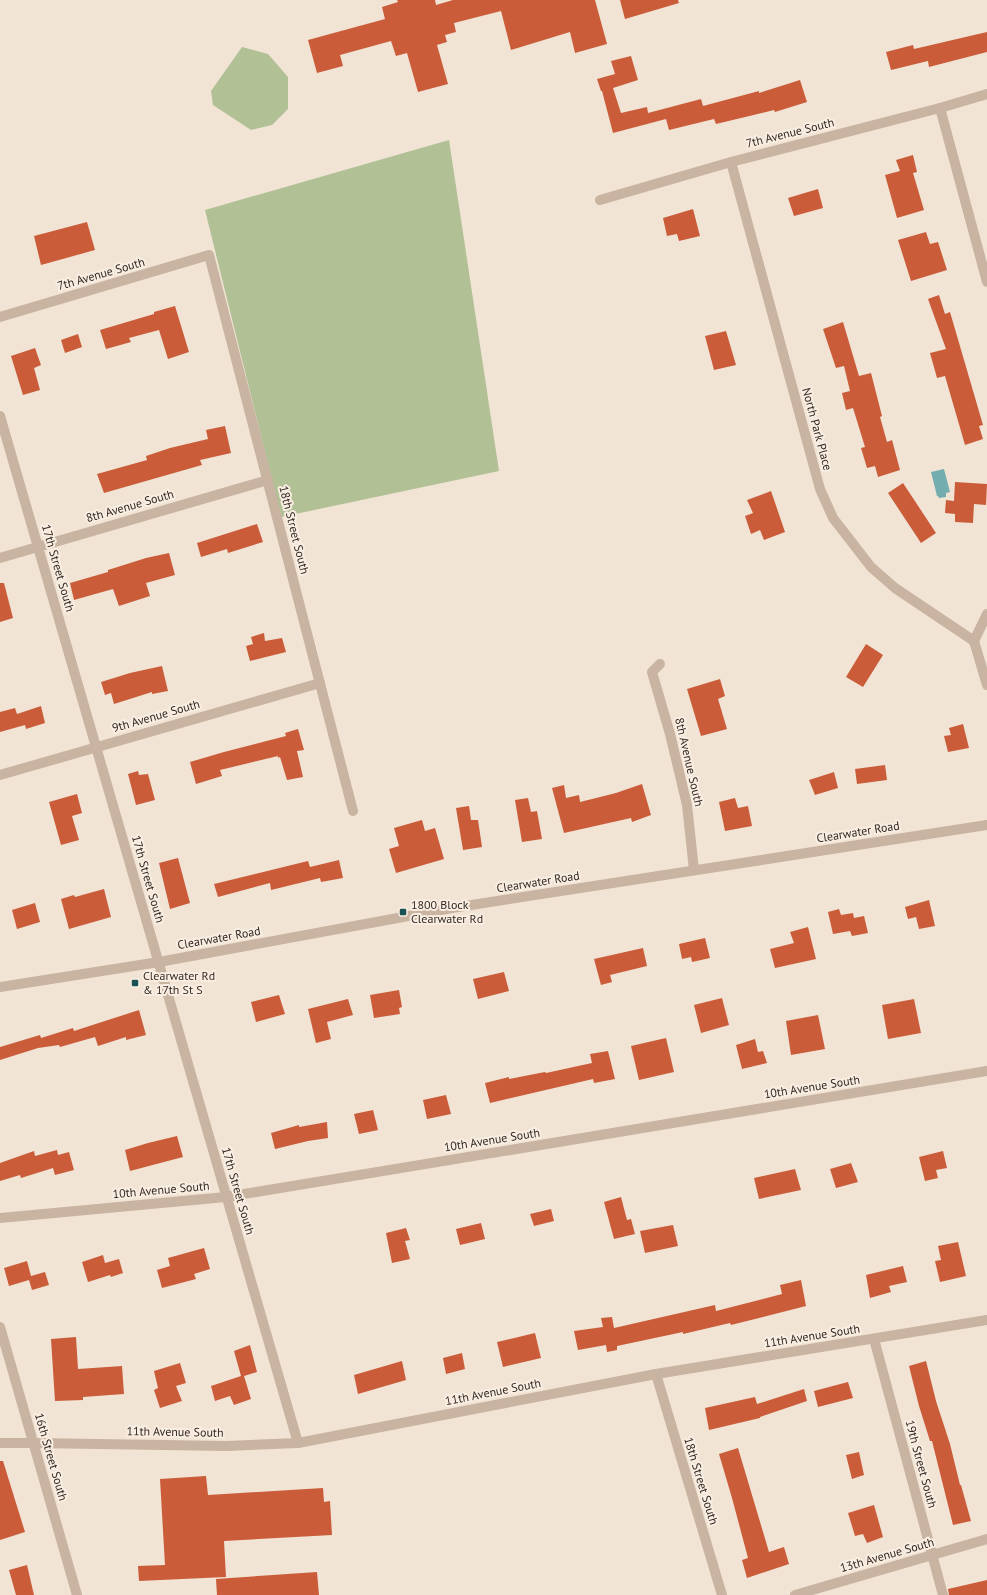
<svg xmlns="http://www.w3.org/2000/svg" width="987" height="1595" viewBox="0 0 987 1595" font-family="'PT Sans',sans-serif">
<rect width="100%" height="100%" fill="#f1e4d5"/>
<g fill="#b2c095">
<polygon points="242,47 268,54 288,77 288,109 272,125 251,130 213,105 211,91"/>
<polygon points="449,140 499,471 281,517 205,210"/>
</g>
<polygon fill="#73adaf" points="944,469 950,492 946,493 946,497 939,498 938,496 937,496 931,472"/>
<g fill="#ca5c3a">
<polygon points="397,0 435,0 436,5 453,0 595,0 607,44 575,53 570,32 511,50 501,11 454,23 456,32 445,35 447,42 437,45 448,84 418,92 407,53 396,56 391,41 340,55 343,66 317,73 308,40 385,19 382,7 398,2"/>
<polygon points="620,0 678,0 679,3 625,19"/>
<polygon points="987,32 987,52 929,67 928,61 891,70 886,52 913,45 914,49"/>
<polygon points="631,56 638,80 613,88 621,113 647,107 648,113 701,99 703,106 759,91 759,93 800,80 807,102 775,112 774,110 716,124 714,119 669,130 666,119 613,133 602,91 601,91 597,79 615,74 611,61"/>
<polygon points="913,155 917,172 913,173 924,210 897,218 885,175 900,171 896,160"/>
<polygon points="818,189 823,208 794,216 788,198"/>
<polygon points="693,209 700,236 679,241 677,234 667,236 663,218"/>
<polygon points="87,222 95,250 41,265 34,236"/>
<polygon points="926,232 930,244 938,242 947,270 911,281 898,240"/>
<polygon points="939,295 945,314 950,312 983,425 979,426 983,439 965,445 945,376 937,378 930,353 946,349 928,299"/>
<polygon points="175,306 189,352 168,359 159,330 129,338 131,342 106,349 100,330 154,314 154,312"/>
<polygon points="843,322 859,376 871,373 882,416 880,417 887,442 892,440 900,470 878,477 875,466 867,468 861,448 865,447 853,408 846,410 842,393 850,391 844,366 836,368 823,329"/>
<polygon points="726,331 736,365 714,370 705,336"/>
<polygon points="78,334 82,347 65,353 61,340"/>
<polygon points="35,348 41,365 34,368 40,390 23,395 11,356"/>
<polygon points="225,426 231,453 200,460 202,465 104,493 97,474 147,460 146,456 170,448 208,439 206,430"/>
<polygon points="955,482 987,484 986,505 974,504 973,523 955,522 955,514 945,513 946,500 954,501"/>
<polygon points="903,483 936,533 921,543 888,493"/>
<polygon points="771,491 785,532 764,540 760,530 751,534 745,516 753,513 747,500"/>
<polygon points="257,524 263,542 228,553 227,549 201,557 197,543"/>
<polygon points="169,553 175,575 146,583 150,596 119,606 113,589 74,600 70,583 108,572 108,570 146,558"/>
<polygon points="0,583 4,583 13,618 0,622"/>
<polygon points="264,633 265,641 282,638 286,652 250,661 246,646 253,644 251,637"/>
<polygon points="866,644 883,655 863,687 846,677"/>
<polygon points="162,666 168,691 152,694 152,692 114,704 111,693 105,695 101,682 130,673"/>
<polygon points="720,679 725,696 718,699 727,729 701,736 687,689"/>
<polygon points="41,706 45,723 26,729 25,725 0,732 0,712 15,708 17,714"/>
<polygon points="963,724 969,748 948,752 944,736 951,735 949,728"/>
<polygon points="298,729 304,750 297,751 303,777 287,780 280,757 278,758 278,756 220,770 222,776 196,784 190,762 224,752 286,736 285,733"/>
<polygon points="885,765 887,780 857,784 855,769"/>
<polygon points="138,771 139,775 148,774 155,800 136,805 128,774"/>
<polygon points="834,772 838,788 815,795 809,780"/>
<polygon points="642,784 651,815 632,822 631,818 564,833 552,788 564,785 566,798 579,795 580,802 616,793"/>
<polygon points="77,794 82,813 72,816 79,840 61,845 49,802"/>
<polygon points="528,798 531,812 537,811 542,839 522,842 515,800"/>
<polygon points="735,798 738,808 748,806 752,826 725,831 719,802"/>
<polygon points="469,806 471,820 478,820 482,847 463,850 456,808"/>
<polygon points="422,820 425,831 435,828 444,859 396,873 389,849 399,846 394,828"/>
<polygon points="178,858 190,903 170,909 159,863"/>
<polygon points="339,860 343,878 321,882 320,878 271,890 270,883 218,897 214,884 308,861 310,867"/>
<polygon points="104,889 111,917 69,929 61,899 74,895 75,897"/>
<polygon points="929,900 935,926 919,929 916,917 908,919 905,907"/>
<polygon points="35,903 40,922 17,929 12,910"/>
<polygon points="839,909 841,915 853,913 854,918 864,916 868,933 852,936 850,931 833,934 828,912"/>
<polygon points="808,927 816,959 775,968 770,949 794,943 790,932"/>
<polygon points="705,938 710,958 692,962 691,957 682,959 679,944"/>
<polygon points="643,948 647,966 610,975 612,982 601,985 594,959"/>
<polygon points="504,972 509,991 478,999 473,979"/>
<polygon points="399,990 402,1007 399,1008 400,1014 374,1018 370,995"/>
<polygon points="279,995 285,1014 256,1022 251,1002"/>
<polygon points="722,998 729,1025 701,1033 694,1005"/>
<polygon points="348,999 353,1015 327,1022 331,1039 316,1043 308,1009"/>
<polygon points="914,999 921,1033 888,1039 882,1005"/>
<polygon points="139,1010 146,1035 126,1040 126,1037 98,1046 95,1037 60,1047 59,1045 38,1048 0,1060 0,1047 40,1035 41,1038 73,1028 74,1031"/>
<polygon points="818,1015 825,1049 791,1055 786,1021"/>
<polygon points="666,1038 674,1072 639,1080 631,1046"/>
<polygon points="755,1039 758,1052 763,1051 767,1063 742,1069 736,1045"/>
<polygon points="608,1051 615,1079 594,1083 593,1079 490,1103 485,1083 509,1077 509,1079 545,1072 546,1073 592,1063 590,1054"/>
<polygon points="446,1095 451,1114 427,1119 423,1100"/>
<polygon points="373,1110 378,1130 359,1134 354,1114"/>
<polygon points="327,1122 328,1138 308,1141 275,1149 271,1133 299,1125 299,1127"/>
<polygon points="177,1136 183,1157 130,1171 125,1150 148,1143"/>
<polygon points="57,1150 58,1155 69,1152 74,1170 55,1175 53,1168 21,1178 20,1175 0,1181 0,1163 34,1151 35,1156"/>
<polygon points="943,1151 947,1168 936,1170 938,1178 925,1181 919,1157"/>
<polygon points="851,1163 858,1182 836,1188 830,1169"/>
<polygon points="795,1169 801,1190 759,1199 754,1178"/>
<polygon points="621,1197 627,1220 631,1219 635,1234 614,1239 604,1202"/>
<polygon points="551,1209 554,1221 534,1226 530,1214"/>
<polygon points="481,1223 485,1239 460,1245 456,1229"/>
<polygon points="673,1225 678,1246 645,1253 640,1231"/>
<polygon points="406,1228 410,1240 405,1241 410,1259 392,1263 386,1233"/>
<polygon points="958,1242 966,1276 940,1282 935,1261 941,1260 938,1246"/>
<polygon points="204,1248 210,1269 194,1274 196,1279 162,1288 157,1270 170,1266 168,1258"/>
<polygon points="103,1255 105,1263 119,1259 123,1273 111,1277 110,1275 88,1282 82,1262"/>
<polygon points="27,1261 31,1276 45,1272 49,1285 32,1290 29,1280 9,1286 4,1268"/>
<polygon points="903,1266 907,1282 889,1286 891,1292 870,1298 866,1275"/>
<polygon points="801,1280 806,1306 731,1325 730,1323 683,1334 683,1332 617,1346 617,1350 607,1352 606,1345 578,1350 574,1331 603,1327 601,1318 612,1317 614,1328 715,1305 716,1311 782,1294 780,1285"/>
<polygon points="535,1333 541,1358 503,1367 497,1342"/>
<polygon points="76,1337 78,1369 122,1366 124,1394 83,1397 83,1400 55,1401 51,1339"/>
<polygon points="250,1345 257,1372 244,1376 251,1399 234,1405 230,1396 215,1401 211,1386 241,1376 234,1351"/>
<polygon points="462,1353 465,1369 446,1374 443,1358"/>
<polygon points="402,1361 406,1380 358,1394 354,1375"/>
<polygon points="926,1361 936,1401 950,1444 960,1485 961,1485 971,1521 953,1525 932,1441 930,1441 919,1406 909,1366"/>
<polygon points="180,1363 186,1383 176,1386 182,1401 160,1408 154,1390 158,1388 154,1371"/>
<polygon points="848,1382 853,1398 818,1407 814,1391"/>
<polygon points="804,1389 807,1401 760,1417 760,1418 709,1430 705,1408 755,1397 757,1404"/>
<polygon points="738,1448 769,1552 784,1547 789,1564 747,1578 742,1560 748,1558 732,1498 719,1454"/>
<polygon points="859,1452 864,1475 852,1479 846,1455"/>
<polygon points="0,1461 3,1461 25,1532 0,1540"/>
<polygon points="206,1476 208,1495 323,1488 324,1502 330,1501 332,1535 224,1541 226,1577 139,1581 138,1566 165,1565 160,1479"/>
<polygon points="874,1505 883,1537 867,1543 863,1534 855,1536 848,1513"/>
<polygon points="27,1565 34,1595 16,1595 9,1570"/>
<polygon points="317,1572 319,1595 217,1595 216,1579"/>
<polygon points="987,1580 987,1595 949,1595 948,1589"/>
</g>
<g fill="none" stroke-linecap="round" stroke-linejoin="round">
<g stroke="#c9b3a1" stroke-width="10">
<polyline points="940,108 987,282"/>
<polyline points="731,162 820,489 833,518 871,567 895,588 974,641"/>
<polyline points="600,200 731,162 940,108 987,94"/>
<polyline points="0,317 209,255 353,811"/>
<polyline points="0,416 298,1443"/>
<polyline points="0,558 268,480"/>
<polyline points="974,641 987,685"/>
<polyline points="974,641 987,614"/>
<polyline points="660,664 652,672 670,734 687,805 694,870"/>
<polyline points="0,775 320,683"/>
<polyline points="0,987 159,962 452,908 987,825"/>
<polyline points="0,1218 226,1197 987,1071"/>
<polyline points="0,1327 77,1595"/>
<polyline points="874,1339 943,1595"/>
<polyline points="656,1374 722,1595"/>
<polyline points="0,1443 33,1443 227,1446 298,1443 656,1374 987,1320"/>
<polyline points="795,1595 987,1539"/>
</g>
</g>
<g fill="#195255" stroke="#f9eee1" stroke-width="1.5">
<rect x="399" y="908" width="8" height="8" rx="2"/>
<rect x="131" y="979" width="8" height="8" rx="2"/>
</g>
<g text-anchor="middle" stroke-width="4" stroke-linejoin="round" paint-order="stroke">
<g font-size="12" fill="#332924" stroke="#f9eee1">
<text transform="translate(790 133) rotate(-14)" y="4">7th Avenue South</text>
<text transform="translate(101 274) rotate(-16)" y="4">7th Avenue South</text>
<text transform="translate(817 429) rotate(75)" y="4">North Park Place</text>
<text transform="translate(130 506) rotate(-16)" y="4">8th Avenue South</text>
<text transform="translate(294 530) rotate(76)" y="4">18th Street South</text>
<text transform="translate(58 568) rotate(74)" y="4">17th Street South</text>
<text transform="translate(156 716) rotate(-16)" y="4">9th Avenue South</text>
<text transform="translate(689 762) rotate(77)" y="4">8th Avenue South</text>
<text transform="translate(858 832) rotate(-9)" y="4">Clearwater Road</text>
<text transform="translate(148 879) rotate(74)" y="4">17th Street South</text>
<text transform="translate(538 882) rotate(-9)" y="4">Clearwater Road</text>
<text transform="translate(219 938) rotate(-10)" y="4">Clearwater Road</text>
<text transform="translate(812 1087) rotate(-9)" y="4">10th Avenue South</text>
<text transform="translate(492 1140) rotate(-9)" y="4">10th Avenue South</text>
<text transform="translate(161 1190) rotate(-5)" y="4">10th Avenue South</text>
<text transform="translate(238 1191) rotate(74)" y="4">17th Street South</text>
<text transform="translate(812 1336) rotate(-9)" y="4">11th Avenue South</text>
<text transform="translate(493 1392) rotate(-11)" y="4">11th Avenue South</text>
<text transform="translate(175 1432) rotate(1)" y="4">11th Avenue South</text>
<text transform="translate(51 1457) rotate(74)" y="4">16th Street South</text>
<text transform="translate(921 1464) rotate(75)" y="4">19th Street South</text>
<text transform="translate(701 1481) rotate(73)" y="4">18th Street South</text>
<text transform="translate(887 1555) rotate(-16)" y="4">13th Avenue South</text>
</g>
<g font-size="12" fill="#332924" stroke="#f9eee1" text-anchor="start">
<text x="411" y="909">1800 Block<tspan x="411" dy="14">Clearwater Rd</tspan></text>
<text x="143" y="980">Clearwater Rd<tspan x="143" dy="14">&amp; 17th St S</tspan></text>
</g>
</g>
</svg>
